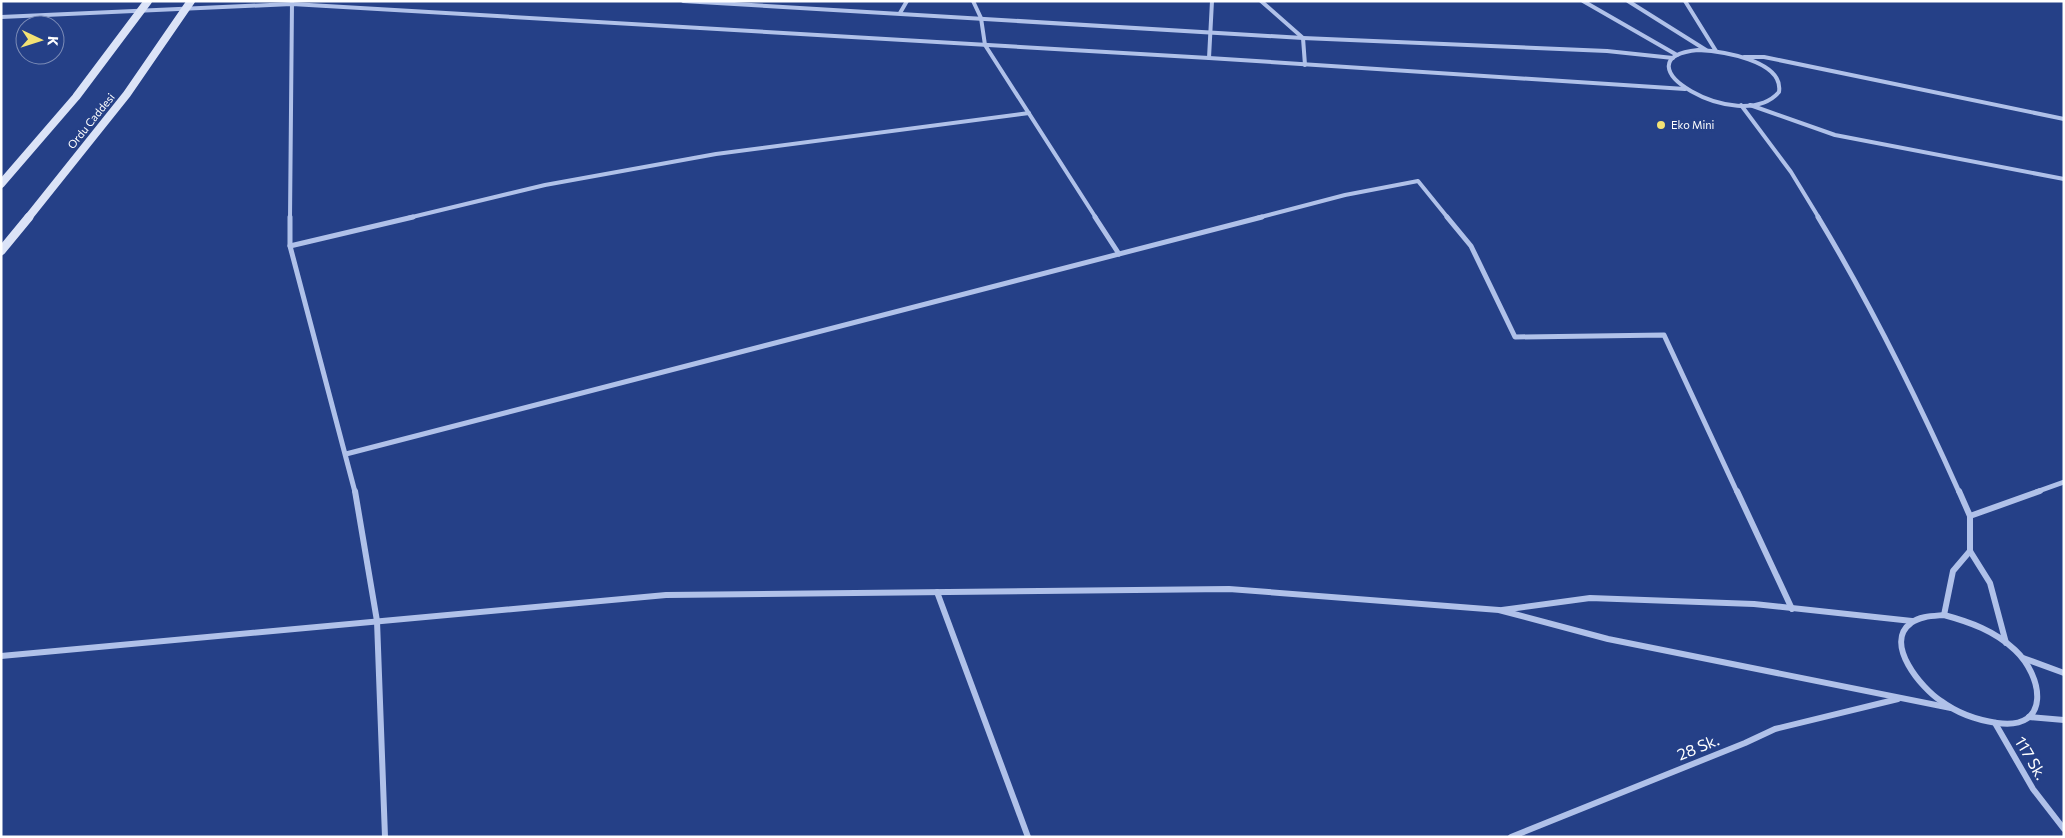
<svg xmlns="http://www.w3.org/2000/svg" width="2065" height="838" viewBox="0 0 2065 838" font-family="Commissioner,sans-serif">
<rect width="100%" height="100%" fill="#254087"/>
<g fill="none" stroke-linecap="round" stroke-linejoin="round">
<g stroke="#b0c1e9" stroke-width="4">
<polyline points="683,1 1303,38 1607,51 1673,58"/>
<polyline points="973,1 981,18 985,45 1096,218"/>
<polyline points="1261,1 1303,38 1305,65"/>
<polyline points="1583,1 1677,55"/>
<polyline points="1628,1 1706,50"/>
<polyline points="1685,1 1716,51"/>
<polyline points="900,13 907,1"/>
<polyline points="1,17 292,4 1209,58 1685,89"/>
<path d="M1698 50C1720 51 1784 60 1779 92 1739 137 1612 59 1698 50Z"/>
<polyline points="1744,57 1764,57 2064,119"/>
<polyline points="1209,58 1212,1"/>
<polyline points="1741,105 1791,172 1819,218"/>
<polyline points="1750,105 1835,135 2064,179"/>
<polyline points="290,218 292,2"/>
<polyline points="408,218 545,185 716,154 1029,113"/>
<polyline points="1257,218 1345,195 1418,181 1448,218"/>
</g>
<g stroke="#b0c1e9" stroke-width="5">
<polyline points="290,217 290,246 355,492"/>
<polyline points="1095,217 1119,254"/>
<polyline points="1447,217 1471,246 1515,337 1664,335 1737,492"/>
<path d="M1818 217C1871 305 1917 398 1959 492"/>
<polyline points="290,246 413,217"/>
<polyline points="346,454 1262,217"/>
<polyline points="2036,492 2064,482"/>
</g>
<g stroke="#b0c1e9" stroke-width="6">
<polyline points="355,491 377,621 385,837"/>
<polyline points="1737,491 1792,609"/>
<polyline points="1959,491 1970,516 1970,551 1990,583 2006,643"/>
<polyline points="1970,516 2040,491"/>
<polyline points="937,592 1028,837"/>
<polyline points="1502,610 1590,598 1754,604 1912,621"/>
<path d="M1944 615C1970 622 1995 631 2015 650 2043 676 2052 731 1997 723 1977 720 1957 713 1941 701 1922 689 1883 643 1911 623 1920 616 1933 616 1944 615Z"/>
<polyline points="1944,615 1953,571 1970,551"/>
<polyline points="1,656 666,595 1229,589 1499,610 1608,639 1951,708"/>
<polyline points="2023,658 2064,673"/>
<polyline points="2029,717 2064,720"/>
<polyline points="1995,723 2033,789 2064,829"/>
<polyline points="1511,837 1745,743 1775,729 1898,699"/>
</g>
<g stroke="#dbe3f7" stroke-width="8">
<polyline points="1,184 76,97 148,1"/>
<polyline points="28,218 127,94 191,1"/>
</g>
<polyline stroke="#dbe3f7" stroke-width="9" points="1,251 29,217"/>
</g>
<circle fill="#f3e274" stroke="#254087" stroke-width="2" cx="1661" cy="125" r="5"/>
<g text-anchor="middle" stroke-width="4.5" stroke-linejoin="round" paint-order="stroke">
<g font-size="11" fill="#fff" stroke="#254087">
<text transform="translate(91 121) rotate(-51)" y="4">Ordu Caddesi</text>
</g>
<g font-size="11" fill="#fff" stroke="#254087" text-anchor="start">
<text x="1671" y="129">Eko Mini</text>
</g>
<g font-size="16" fill="#fff" stroke="#254087">
<text transform="translate(1698 747) rotate(-22)" y="6">28 Sk.</text>
<text transform="translate(2031 758) rotate(60)" y="6">117 Sk.</text>
</g>
</g>
<rect width="2065" height="838" fill="none" stroke="#ffffff" stroke-width="5"/>
<g transform="translate(40 40) rotate(94)"><circle r="24" fill="#254087" stroke="#7c8cb7"/>
<path d="M0-4L9 19L0 12L-9 19Z" fill="#f3e274"/>
<text y="-8" font-size="14" font-weight="bold" text-anchor="middle" fill="#ffffff">K</text>
</g>
</svg>
